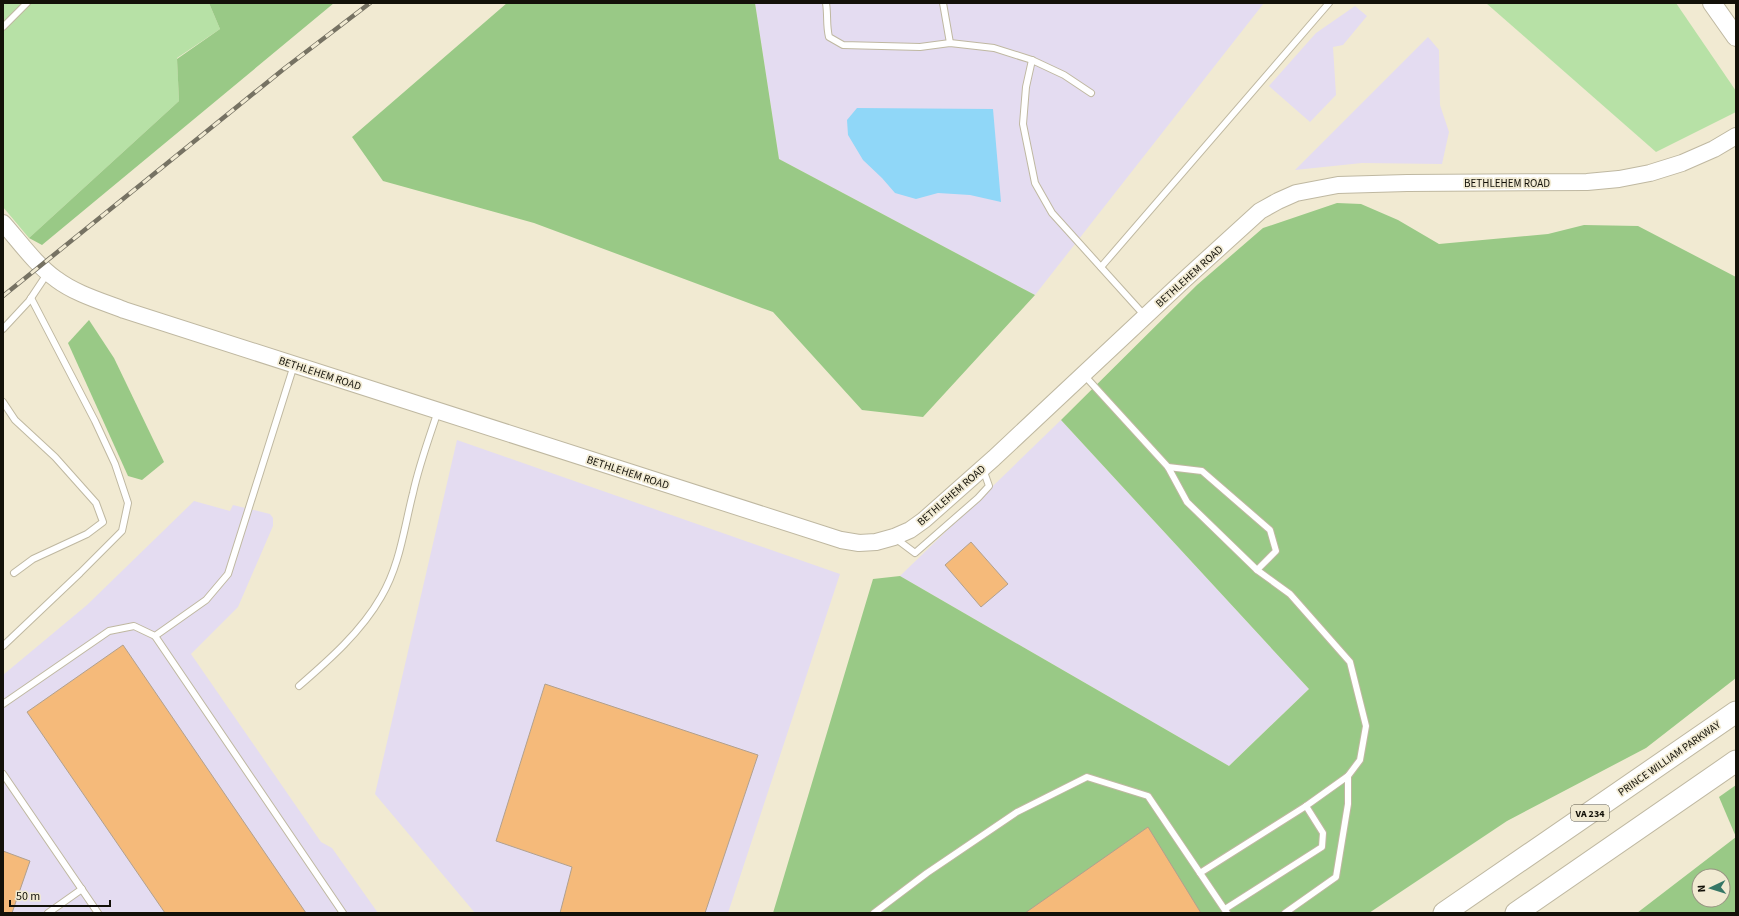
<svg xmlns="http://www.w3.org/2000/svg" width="1739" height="916" viewBox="0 0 1739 916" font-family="'Source Sans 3',sans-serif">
<rect width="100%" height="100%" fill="#f1ead2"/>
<g fill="#e4dcf1">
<polygon points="755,3 1264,3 1035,295 779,159"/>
<polygon points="1355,6 1367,16 1343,45 1333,47 1336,95 1310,122 1269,86 1316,33"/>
<polygon points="1428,37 1439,50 1440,105 1449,132 1442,164 1362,163 1295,170"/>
<polygon points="1061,420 1309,689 1229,766 900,576"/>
<polygon points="457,440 840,574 728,913 475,913 375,794"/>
<polygon points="194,501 230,511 233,505 270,514 273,518 273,526 238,607 191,654 321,842 332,848 378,913 3,913 3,675 87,605"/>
</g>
<g fill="#b7e1a6">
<polygon points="3,3 209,3 220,29 177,58 179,101 29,238 3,207"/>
<polygon points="1486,3 1676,3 1736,91 1736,112 1656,152"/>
</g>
<g fill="#99c986" fill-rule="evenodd">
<polygon points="209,3 334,3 42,245 29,238 179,101 177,59 220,29"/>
<polygon points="507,3 755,3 779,159 1035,295 923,417 862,410 773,312 534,223 383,181 352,137"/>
<polygon points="1337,203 1361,204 1398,220 1439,244 1548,234 1584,225 1638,226 1736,277 1736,678 1646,748 1507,821 1369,913 773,913 873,579 900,576 1229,766 1309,689 1061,420 1197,285 1263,228"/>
<polygon points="89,320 114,358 164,462 142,480 128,476 68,343"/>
<polygon points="1736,785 1736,837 1719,797"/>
<path d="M1736 837V913H1637ZM1699 876H1723V900H1699Z"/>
</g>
<polygon fill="#90d7f8" points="857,108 993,109 1001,202 970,195 938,193 916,199 895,193 882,178 863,160 848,135 847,120"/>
<g fill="#f5ba7a" stroke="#b1a08e">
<polygon points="971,542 1008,584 981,607 945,565"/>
<polygon points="123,645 306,913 165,913 27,712"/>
<polygon points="545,684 758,755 705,913 560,913 572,867 496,841"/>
<polygon points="1148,827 1201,913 1025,913"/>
<polygon points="3,851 30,861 12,913 3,913"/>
</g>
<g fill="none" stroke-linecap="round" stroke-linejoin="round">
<defs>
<g id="lane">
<path d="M826 3C828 15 826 25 829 37L843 45 920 47 950 43 994 48 1032 60 1064 75 1091 93"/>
<polyline points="943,3 950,43"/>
<polyline points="3,27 27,3"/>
<polyline points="1032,60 1026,87 1023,124 1035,183 1052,213 1145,316"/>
<polyline points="1101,267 1329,3"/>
<polyline points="3,329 29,301 47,274"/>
<polyline points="1084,375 1168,467 1187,502 1257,570 1290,594 1350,662 1366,726 1360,760 1348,776 1348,804 1336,877 1285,913"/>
<polyline points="3,402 15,420 55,457 96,503 103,522 87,534 33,559 14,573"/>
<polyline points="1168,467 1202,471 1270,530 1276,551 1257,570"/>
<polyline points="895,538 915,553 978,498 989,486 983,469"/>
<polyline points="155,636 343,913"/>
<polyline points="3,646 80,573 122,531 128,503 115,464 95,421 31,298"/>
<path d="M299 686C329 660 361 632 381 597 400 565 404 528 413 493 419 465 429 438 438 411"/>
<polyline points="3,704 109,631 134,626 155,636 206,600 228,574 294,365"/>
<polyline points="3,774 98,913"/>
<polyline points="1306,806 1348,776"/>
<polyline points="1200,873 1306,806 1323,833 1322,847 1225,909"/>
<polyline points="48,913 82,889"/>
<polyline points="874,913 927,873 1017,812 1087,777 1148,796 1227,913"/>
</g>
<path id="secondary" d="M3 223C20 242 35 264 56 279 76 294 101 301 124 310L841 540 859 543 876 542 894 537 910 530 924 520 994 458 1183 281 1260 211 1278 201 1296 193 1338 185 1407 183 1587 182 1619 179 1650 173 1682 163 1714 149 1736 136"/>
<polyline id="primary" points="1712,3 1736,37"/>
<g id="highway">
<polyline points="1444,913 1736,712"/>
<polyline points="1516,913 1736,761"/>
</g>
</defs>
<use href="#lane" stroke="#bfb8a1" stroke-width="8"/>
<use href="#secondary" stroke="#bfb8a1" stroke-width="18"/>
<use href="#primary" stroke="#bfb8a1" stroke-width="20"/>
<use href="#highway" stroke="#bfb8a1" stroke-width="23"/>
<use href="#lane" stroke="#fff" stroke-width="6"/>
<use href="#secondary" stroke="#fff" stroke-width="16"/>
<use href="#primary" stroke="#fff" stroke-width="18"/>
<use href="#highway" stroke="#fff" stroke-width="21"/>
<defs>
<polyline id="rail" points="3,296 285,68 370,3"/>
</defs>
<use href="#rail" stroke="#767263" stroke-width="4.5"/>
<use href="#rail" stroke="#f1ead2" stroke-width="3" stroke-dasharray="9" stroke-linecap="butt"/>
</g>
<g text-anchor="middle" stroke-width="3.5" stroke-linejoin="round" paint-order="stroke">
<rect fill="#f1ead2" stroke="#565245" stroke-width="1" x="1571" y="805" width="38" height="16" rx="3"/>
<g font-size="10" font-weight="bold" fill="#131109">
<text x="1590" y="817">VA 234</text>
</g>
<g font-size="11" fill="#131109" stroke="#f1ead2">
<text x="1507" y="187">BETHLEHEM ROAD</text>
<text transform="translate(1189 276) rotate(-42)" y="4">BETHLEHEM ROAD</text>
<text transform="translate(320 373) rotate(18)" y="4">BETHLEHEM ROAD</text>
<text transform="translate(628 472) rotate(18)" y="4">BETHLEHEM ROAD</text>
<text transform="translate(951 495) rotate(-41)" y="4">BETHLEHEM ROAD</text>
<text transform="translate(1669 758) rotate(-35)" y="4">PRINCE WILLIAM PARKWAY</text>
</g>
</g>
<rect width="1739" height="916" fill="none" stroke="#131109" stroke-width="8"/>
<g transform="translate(1711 888) rotate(266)"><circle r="19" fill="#f1ead2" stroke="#989382"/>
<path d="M0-3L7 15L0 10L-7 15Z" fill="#367766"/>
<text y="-6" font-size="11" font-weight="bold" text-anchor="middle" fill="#131109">N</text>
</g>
<path d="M10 900v6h100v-6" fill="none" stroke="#131109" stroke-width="2"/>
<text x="16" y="900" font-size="12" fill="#131109" stroke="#f1ead2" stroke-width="3" paint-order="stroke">50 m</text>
</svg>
